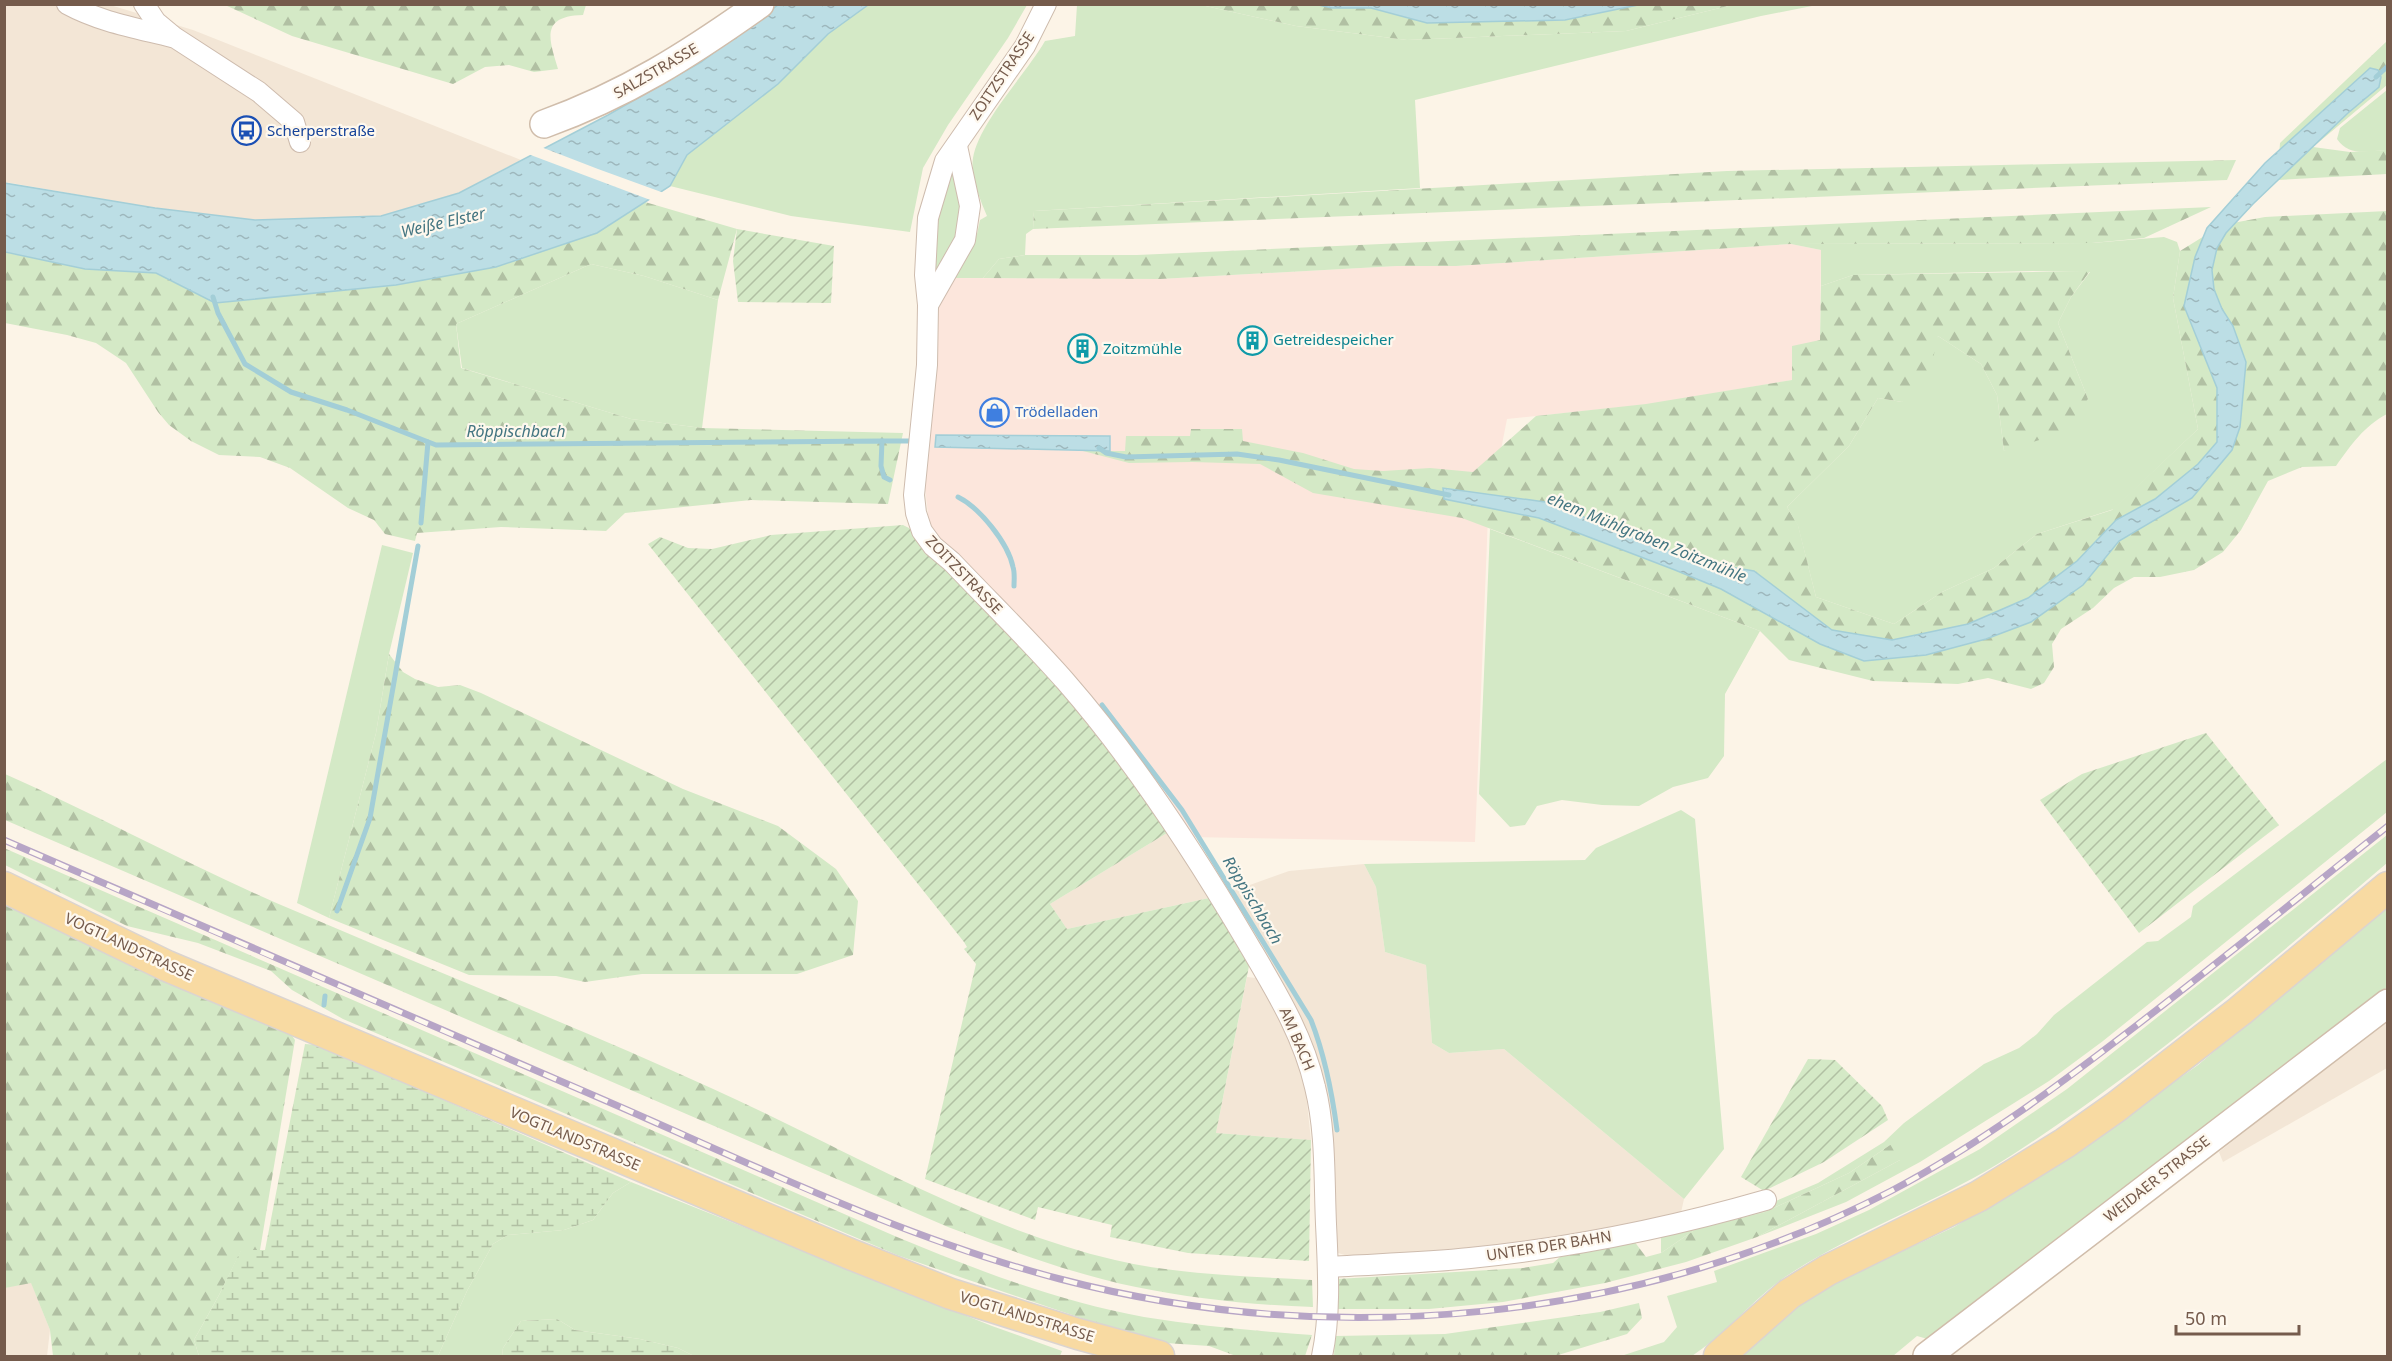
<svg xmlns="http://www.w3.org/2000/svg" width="2392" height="1361" viewBox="0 0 2392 1361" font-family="'Noto Sans',sans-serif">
<defs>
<pattern id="forest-firs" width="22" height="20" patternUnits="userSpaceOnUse" patternTransform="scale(1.5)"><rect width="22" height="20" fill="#d4e9c6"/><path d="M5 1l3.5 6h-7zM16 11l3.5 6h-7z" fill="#b1c0a3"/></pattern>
<pattern id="wetland-marsh" width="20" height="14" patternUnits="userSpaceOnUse" patternTransform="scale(1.5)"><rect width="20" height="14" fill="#d4e9c6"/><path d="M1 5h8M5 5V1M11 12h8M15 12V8" fill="none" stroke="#b1c0a3"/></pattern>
<pattern id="garden-furrows" width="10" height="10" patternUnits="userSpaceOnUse" patternTransform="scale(1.5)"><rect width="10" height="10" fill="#d4e9c6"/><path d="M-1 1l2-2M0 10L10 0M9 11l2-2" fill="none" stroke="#b1c0a3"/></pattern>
<pattern id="water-ripples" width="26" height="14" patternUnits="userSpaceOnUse" patternTransform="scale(1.5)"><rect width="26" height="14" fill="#bcdee5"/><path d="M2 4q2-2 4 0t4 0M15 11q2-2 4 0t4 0" fill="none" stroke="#9db7bc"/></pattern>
</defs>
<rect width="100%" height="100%" fill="#fcf4e7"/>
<g fill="#f3e6d6">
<polygon points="4,5 110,5 193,30 521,160 459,193 381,216 255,220 155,208 5,182"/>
<polygon points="1167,833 1209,898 1067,929 1050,904"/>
<polygon points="1364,864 1376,887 1385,952 1426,965 1432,1043 1449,1053 1504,1049 1684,1199 1680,1217 1540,1241 1450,1251 1348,1256 1335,1252 1329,1129 1225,894 1289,871"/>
<polygon points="1247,977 1256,978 1292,1041 1306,1094 1311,1140 1216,1133"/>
<polygon points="2387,1018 2387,1068 2223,1162 2219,1152"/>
<polygon points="31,1282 50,1330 47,1356 5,1356 4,1288"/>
</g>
<polygon fill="#fce6dc" points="1791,244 1821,250 1820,340 1792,380 1651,404 1507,419 1488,516 1475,842 1188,837 955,553 936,535 929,523 923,470 928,305 947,278 1160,279 1397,266 1456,266"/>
<g fill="#d4e9c6">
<polygon points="868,4 1027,5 1008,38 948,125 923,168 910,232 791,216 670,186 687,155 778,84 828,34"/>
<path d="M1077 5H1201L1296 26 1407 40 1626 31 1732 5H1817L1761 16 1415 100 1420 188 1034 211 1033 229 1026 234 1025 255 999 259 983 278H953L977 234 980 220 987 216C980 199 970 176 973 158 979 122 1026 74 1045 41L1075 36Z"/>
<path d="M2387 90V150C2368 151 2349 157 2337 139L2340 128Z"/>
<polygon points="952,164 961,216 960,234 933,280 931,235"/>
<polygon points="2164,237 2177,242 2180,251 2173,298 2198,429 2114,509 2037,534 1994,568 1942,592 1894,624 1816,597 1798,526 1787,507 1849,446 1878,398 1902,402 1938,336 1981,364 1997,395 2004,451 2088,399 2058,323 2071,297 2090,272 2033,271 1853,275 1821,286 1821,250 1791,244 2092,243"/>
<polygon points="591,264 644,276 718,300 702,428 631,419 462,368 456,324"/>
<polygon points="1490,529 1760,631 1725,694 1724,756 1708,778 1673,787 1639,806 1602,805 1562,800 1537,806 1525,825 1510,827 1479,794"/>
<polygon points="382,545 413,553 389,654 376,733 329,918 297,903"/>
<polygon points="2387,759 2387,812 2103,1041 2049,1081 1920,1162 1846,1202 1757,1237 1900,1160 1890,1145 1849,1173 1765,1212 1696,1229 1661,1253 1661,1234 1764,1206 1818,1183 1884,1142 1904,1123 1984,1064 2019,1048 2037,1034 2054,1015 2147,942 2158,941 2191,917 2193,906"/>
<polygon points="1681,810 1695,819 1724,1149 1684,1199 1504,1049 1449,1053 1432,1043 1426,965 1385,952 1376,887 1364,864 1585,860 1596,848"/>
<path d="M2387 835V863C2267 965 2145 1069 2012 1155 1940 1202 1857 1229 1785 1277 1752 1300 1726 1334 1692 1356H1621L1664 1342 1677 1327 1667 1296 1717 1282 1714 1271 1816 1234 1869 1210 1980 1149 2067 1089Z"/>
<polygon points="2387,906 2387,987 1931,1340 1917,1336 1893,1356 1735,1356 1787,1310 1826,1287 1954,1227 2047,1172 2198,1065"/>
<polygon points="631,1182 992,1326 1062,1351 1060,1356 694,1356 678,1348 640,1339 575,1330 557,1319 521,1321 503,1348 502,1356 438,1356 467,1291 493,1244 508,1235 564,1230 593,1220 613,1193"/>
</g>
<g fill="url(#forest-firs)">
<polygon points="1318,4 1332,8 1371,8 1427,23 1565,20 1638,5 1732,5 1626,31 1407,40 1296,26 1201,5"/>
<path d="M225 5H586L583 15C540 16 549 39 558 69L534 72 509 65 485 67 453 84 292 36Z"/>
<polygon points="2387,41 2387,85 2313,147 2350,152 2387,150 2387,174 2278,180 2302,156 2279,156 2280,143"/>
<polygon points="2236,160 2227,180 1033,229 1034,211 1727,171"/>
<polygon points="645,202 737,229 718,300 644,276 591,264 456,324 461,368 631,419 702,428 903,433 888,504 751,500 625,513 606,531 501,527 417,533 415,541 385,534 374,520 348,508 290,468 260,457 219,455 191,441 169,425 158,412 126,363 96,343 67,335 5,323 4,252 85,269 156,273 215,303 396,285 597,233"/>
<polygon points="2211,207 2144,238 2092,243 1791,244 1456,266 1397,266 1160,279 983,278 999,259 1025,255 1137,255"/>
<path d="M2387 211V414C2364 426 2351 445 2336 466L2302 467 2268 481 2241 530 2223 552 2194 570 2160 577H2134L2114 588 2093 608 2061 629 2052 644 2054 667 2044 683 2031 689 1988 678 1958 684 1873 681 1789 660 1760 631 1462 518 1313 493 1260 464 1192 462 1129 463 1083 451H1125L1126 436H1190L1191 429H1242L1243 441 1303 453 1354 469 1383 471 1430 468 1473 472 1536 416 1646 404 1792 380V346L1820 340 1821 286 1853 275 2090 271 2071 297 2058 323 2088 399 2062 433 2004 451 1997 395 1981 364 1938 336 1927 386 1902 402 1878 398 1849 446 1787 507 1798 525 1816 597 1894 624 1942 592 1994 568 2037 534 2112 510 2198 429 2173 298 2180 251 2222 225 2265 217Z"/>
<polygon points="389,654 403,672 415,679 438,687 460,685 481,693 683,789 778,826 836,869 858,901 853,955 797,974 642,974 585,982 556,976 469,975 329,918 376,733"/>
<path d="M5 774C104 818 199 871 300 913 437 972 575 1026 711 1088 844 1148 972 1226 1115 1260 1179 1275 1247 1276 1312 1280L1313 1307C1254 1305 1195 1299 1136 1287 1072 1274 1009 1250 948 1227L5 820Z"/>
<path d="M4 848 897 1237C977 1270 1059 1302 1144 1317 1200 1326 1256 1331 1312 1335L1305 1356H1236L1209 1346 1152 1342 960 1277 897 1255 343 1019 292 990 271 971 198 943 127 926 5 865Z"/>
<polygon points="4,896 288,1030 295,1040 260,1250 241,1251 219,1295 194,1340 199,1356 53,1356 50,1330 31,1283 5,1288"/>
<polygon points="1890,1145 1904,1146 1900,1160 1757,1237 1686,1262 1605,1283 1503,1302 1429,1309 1336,1309 1337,1279 1523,1268 1553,1263 1560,1257 1634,1241 1646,1257 1661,1253 1696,1229 1765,1212 1849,1173"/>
<polygon points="1639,1303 1642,1318 1627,1334 1555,1356 1334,1356 1335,1336 1445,1334 1600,1312"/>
</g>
<g fill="url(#wetland-marsh)">
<polygon points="305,1044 318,1045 631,1182 613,1193 593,1220 564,1230 508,1235 493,1244 467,1291 438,1356 199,1356 194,1340 219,1295 241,1250 265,1250"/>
<polygon points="557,1319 575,1330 640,1339 678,1348 694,1356 502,1356 503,1348 521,1321"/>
</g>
<g fill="url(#garden-furrows)">
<polygon points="737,229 834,246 831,303 738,302 733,261"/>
<polygon points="903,525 909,528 932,558 945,568 1057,686 1126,773 1167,833 1050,904 1067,929 1209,898 1249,966 1216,1133 1311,1140 1309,1261 1188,1253 1110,1237 1112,1225 1038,1207 1035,1220 925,1179 976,964 964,949 967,947 964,942 648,544 660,537 688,548 712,549 771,535"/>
<polygon points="2206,733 2279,825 2139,933 2040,800 2082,774"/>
<polygon points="1808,1059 1835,1060 1882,1106 1888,1120 1824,1162 1764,1191 1741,1177"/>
</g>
<g fill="url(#water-ripples)" stroke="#a3ced7" stroke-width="1.5">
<polygon points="778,5 868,5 828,34 778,84 687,155 670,186 597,233 496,267 396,285 215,303 156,273 85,269 5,252 4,183 155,208 255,220 381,216 459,193 608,115 701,62"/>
<polygon points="1318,5 1318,4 1638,5 1565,20 1427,23 1371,8 1332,8"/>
<polygon points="2370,68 2378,70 2381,77 2379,87 2348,113 2253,204 2226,233 2217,248 2212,270 2214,289 2222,309 2233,326 2246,362 2240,427 2232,450 2192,498 2119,541 2083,585 2031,622 1986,639 1926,655 1864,661 1820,644 1721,589 1675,570 1539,518 1444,499 1443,488 1545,502 1700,562 1754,571 1832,630 1892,640 1968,624 2028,598 2077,561 2116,520 2155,499 2198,464 2217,442 2217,388 2184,306 2195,257 2207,228 2265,163"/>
<polygon points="936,435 1110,436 1110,451 935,447"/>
</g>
<polygon fill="#fcf4e7" points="541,147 598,169 664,193 653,201 528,154"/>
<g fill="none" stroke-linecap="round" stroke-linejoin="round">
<g stroke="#a3ced7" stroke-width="5">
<polyline points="2376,77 2388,66"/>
<polyline points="213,297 218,313 245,364 291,392 347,410 436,445 882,441 881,466 884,477 890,480"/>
<polyline points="882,441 915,441"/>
<polyline points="1099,448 1106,453 1126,457 1237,454 1279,460 1449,495"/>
<path d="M958 497C980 508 1008 543 1013 567 1015 573 1014 580 1014 586"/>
<polyline points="421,523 428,442"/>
<path d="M1102 705 1182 810 1311 1020C1325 1056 1332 1092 1337 1130"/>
<polyline points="337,911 370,818 418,546"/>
<polyline points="324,1005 325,996"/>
</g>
<defs>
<g id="street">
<path d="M67 4C100 22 136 28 172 37"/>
<polyline points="144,4 156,22 174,37 259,92 294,122 300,142"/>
<path d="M1046 4 1025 46 945 161 928 218 925 275 928 305 927 365 914 495 916 513 922 531 933 546 952 562C990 602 1030 641 1066 682 1135 761 1194 852 1247 942 1274 988 1303 1034 1315 1087 1326 1131 1324 1179 1326 1224 1328 1267 1331 1314 1322 1356"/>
<polyline points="928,305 965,240 970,206 957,146"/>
<path d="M1328 1267C1375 1264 1423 1263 1470 1258 1570 1248 1669 1228 1766 1200"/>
</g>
<g id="secondary">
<path d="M544 124C627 94 688 55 760 4"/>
<polyline points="1927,1356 2388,1003"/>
</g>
<g id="primary">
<polyline points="4,887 167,966 850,1254 951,1294 1078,1334 1159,1356"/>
<polyline points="1719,1356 1789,1294 1828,1270 1979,1196 2065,1143 2116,1107 2240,1011 2388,887"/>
</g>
</defs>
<use href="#street" stroke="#cebcae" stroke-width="22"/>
<use href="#secondary" stroke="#d0bdab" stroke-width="30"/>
<use href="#primary" stroke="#dbd4d0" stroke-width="33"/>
<use href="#street" stroke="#fff" stroke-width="20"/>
<use href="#secondary" stroke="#fff" stroke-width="27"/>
<use href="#primary" stroke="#f8daa2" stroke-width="30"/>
<defs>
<path id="rail" d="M4 840C201 926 398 1011 595 1096 746 1161 901 1238 1060 1279 1335 1351 1637 1322 1891 1191 1982 1143 2059 1085 2141 1022 2224 958 2305 892 2388 826"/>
</defs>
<use href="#rail" stroke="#b7a5c6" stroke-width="7"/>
<use href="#rail" stroke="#fef8ee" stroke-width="4.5" stroke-dasharray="14" stroke-linecap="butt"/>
</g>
<defs>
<symbol id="bus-ring" viewBox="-11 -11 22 22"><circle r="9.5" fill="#fef8ee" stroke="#1a4fb4" stroke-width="1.5"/><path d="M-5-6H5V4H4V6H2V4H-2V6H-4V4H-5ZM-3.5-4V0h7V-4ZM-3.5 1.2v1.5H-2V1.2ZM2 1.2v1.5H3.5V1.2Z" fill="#1a4fb4"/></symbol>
<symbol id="building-ring" viewBox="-11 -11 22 22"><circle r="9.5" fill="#fef8ee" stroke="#0f9aa8" stroke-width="1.5"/><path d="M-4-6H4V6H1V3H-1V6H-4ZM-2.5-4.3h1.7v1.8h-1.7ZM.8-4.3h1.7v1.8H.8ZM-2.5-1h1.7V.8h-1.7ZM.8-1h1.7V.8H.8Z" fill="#0f9aa8"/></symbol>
<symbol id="shop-ring" viewBox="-11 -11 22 22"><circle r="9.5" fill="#fef8ee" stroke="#3f7fe0" stroke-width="1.5"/><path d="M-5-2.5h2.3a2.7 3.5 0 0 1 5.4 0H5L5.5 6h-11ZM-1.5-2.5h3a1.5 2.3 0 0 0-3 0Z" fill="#3f7fe0"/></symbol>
</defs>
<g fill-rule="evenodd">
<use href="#bus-ring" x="230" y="114" width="33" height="33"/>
<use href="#building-ring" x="1236" y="324" width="33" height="33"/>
<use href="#building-ring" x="1066" y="332" width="33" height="33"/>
<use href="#shop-ring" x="978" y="396" width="33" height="33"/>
</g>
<g text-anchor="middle" stroke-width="4.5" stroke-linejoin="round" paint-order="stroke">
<g font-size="15" fill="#755b4c" stroke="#fef8ee">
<text transform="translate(656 71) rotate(-30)" y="5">SALZSTRASSE</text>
<text transform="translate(1002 76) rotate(-56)" y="5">ZOITZSTRASSE</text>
<text transform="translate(964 575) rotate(46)" y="5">ZOITZSTRASSE</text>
<text transform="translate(129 947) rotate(25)" y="5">VOGTLANDSTRASSE</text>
<text transform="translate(1297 1039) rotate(67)" y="5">AM BACH</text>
<text transform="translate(575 1139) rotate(23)" y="5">VOGTLANDSTRASSE</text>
<text transform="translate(2157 1179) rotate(-38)" y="5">WEIDAER STRASSE</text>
<text transform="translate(1549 1246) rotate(-9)" y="5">UNTER DER BAHN</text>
<text transform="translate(1027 1317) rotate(17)" y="5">VOGTLANDSTRASSE</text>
</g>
<g font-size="15" fill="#164399" stroke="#fef8ee" text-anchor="start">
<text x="267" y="136">Scherperstraße</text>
</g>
<g font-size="15" fill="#0d838f" stroke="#fef8ee" text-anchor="start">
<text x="1273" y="345">Getreidespeicher</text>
<text x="1103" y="354">Zoitzmühle</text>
</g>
<g font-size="15" fill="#366cbe" stroke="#fef8ee" text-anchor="start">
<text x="1015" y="417">Trödelladen</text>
</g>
<g font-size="16" font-style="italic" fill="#437581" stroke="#fef8ee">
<text transform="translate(443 222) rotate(-13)" y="6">Weiße Elster</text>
<text x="516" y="437">Röppischbach</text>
<text transform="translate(1647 537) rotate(22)" y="6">ehem Mühlgraben Zoitzmühle</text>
<text transform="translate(1253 900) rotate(59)" y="6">Röppischbach</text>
</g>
</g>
<rect width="2392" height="1361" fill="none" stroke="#755b4c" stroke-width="12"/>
<path d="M2176 1325v9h123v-9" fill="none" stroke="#755b4c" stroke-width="3"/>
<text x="2185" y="1325" font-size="18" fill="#755b4c" stroke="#fef8ee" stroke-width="4.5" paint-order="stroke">50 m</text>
</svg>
